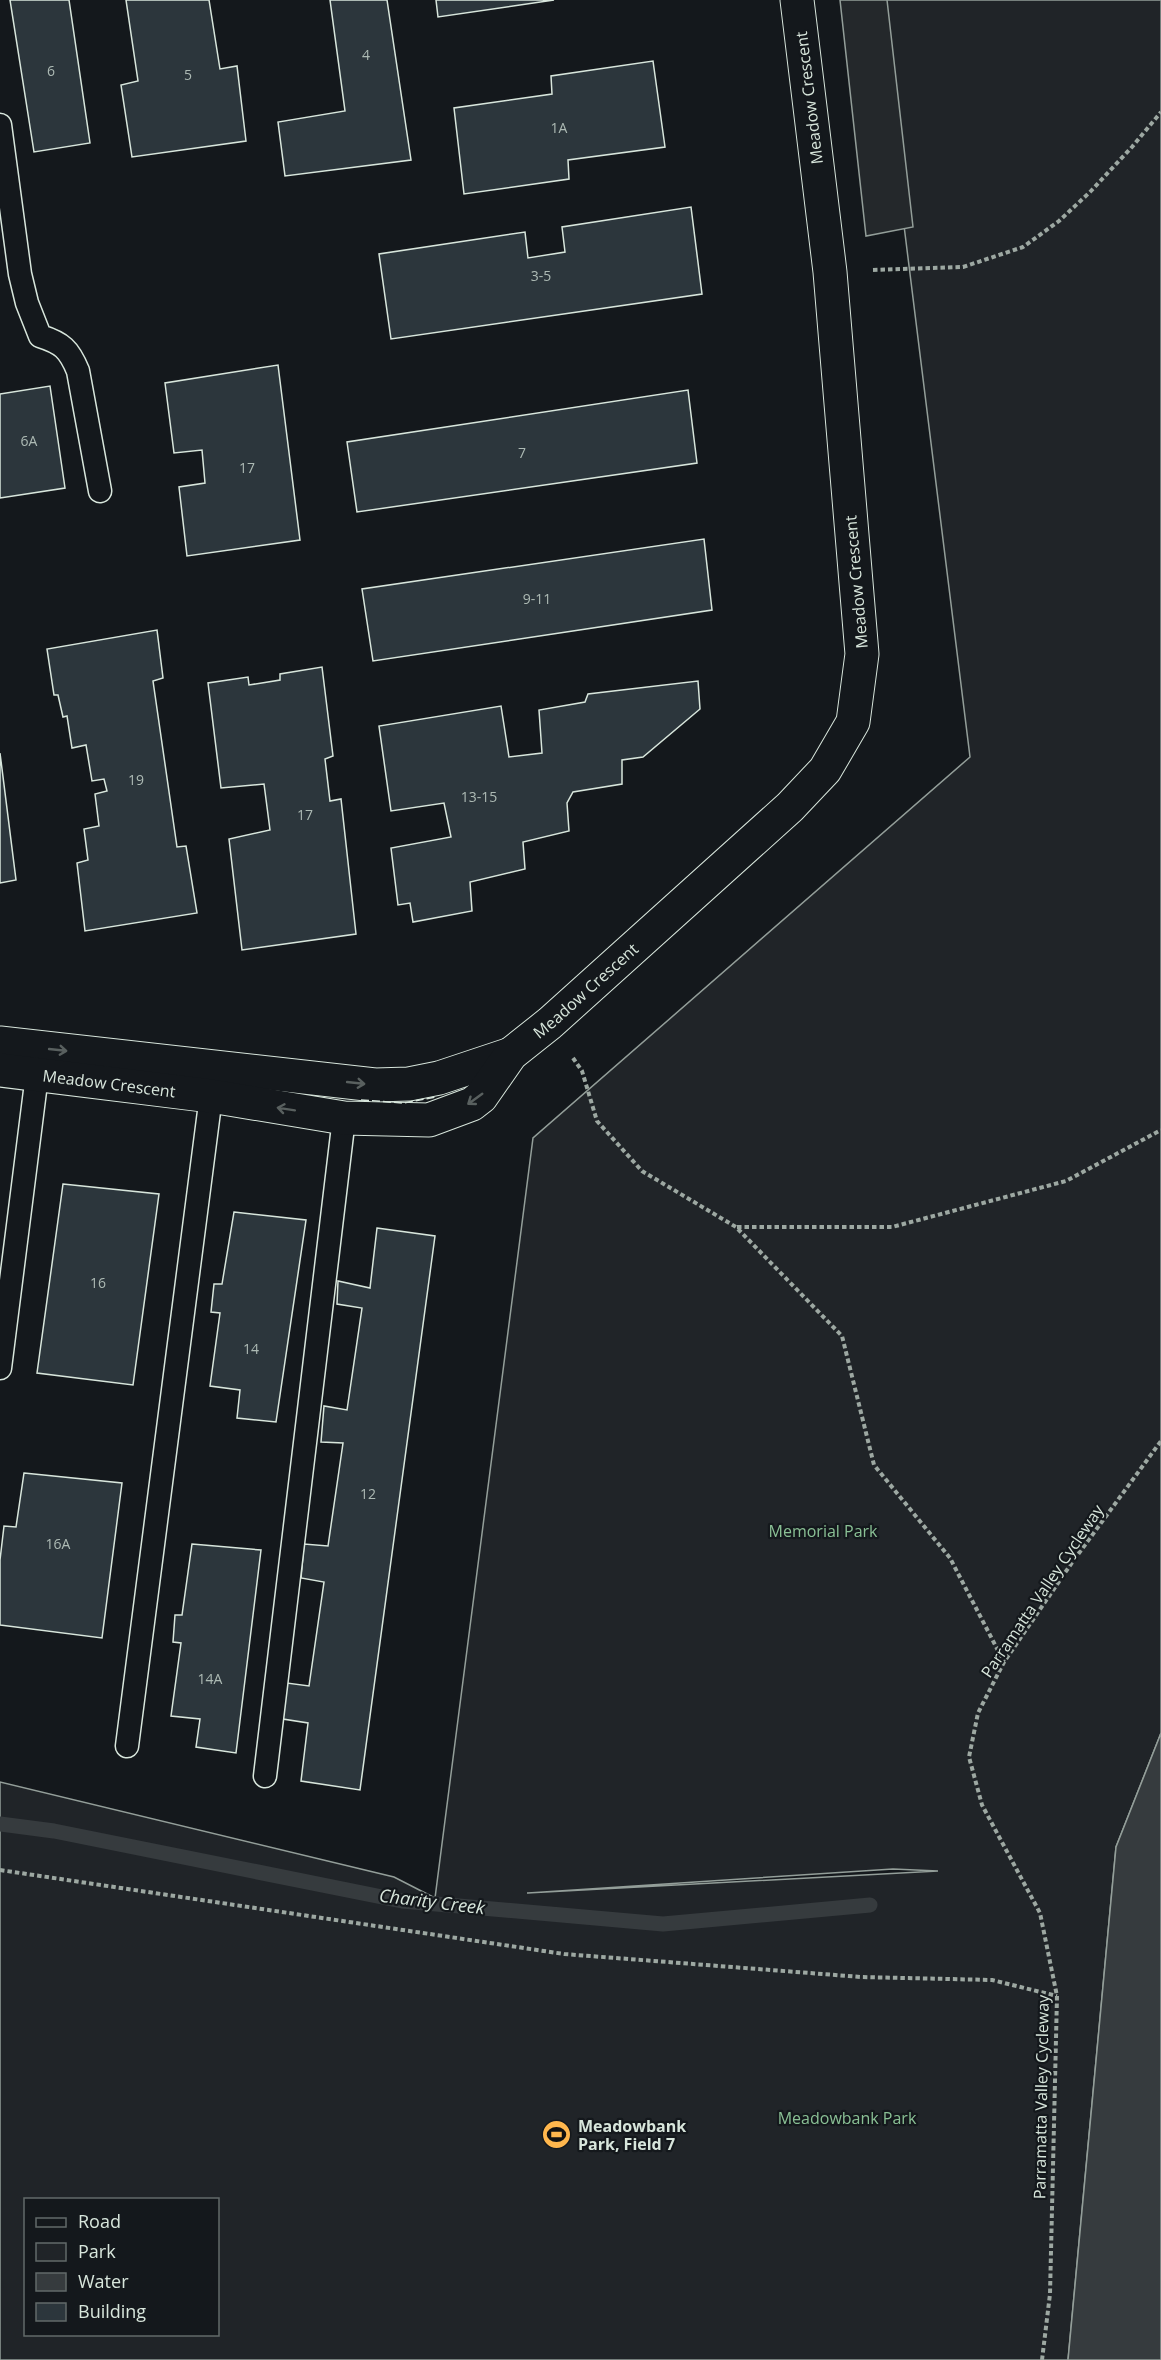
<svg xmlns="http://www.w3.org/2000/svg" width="1161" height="2360" viewBox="0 0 1161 2360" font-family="'Open Sans',sans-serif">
<rect width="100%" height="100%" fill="#14181c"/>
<path fill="#202428" stroke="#939e99" stroke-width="1.5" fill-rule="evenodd" d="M876 0H1161V1733L1116 1847 1068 2360H0V1782L394 1877 435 1898 533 1138 970 757ZM893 1869 938 1871 527 1893H528ZM26 2200H218V2334H26Z"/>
<polygon fill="#24282b" stroke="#939e99" stroke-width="1.5" points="840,0 887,0 913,227 866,236"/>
<polygon fill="#363b3e" stroke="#939e99" stroke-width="1.5" points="1161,1733 1161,2360 1068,2360 1116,1847"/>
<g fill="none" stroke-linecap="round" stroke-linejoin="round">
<polyline stroke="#363b3e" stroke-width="15" points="0,1824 54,1831 402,1901 663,1924 870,1905"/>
</g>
<g fill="#2c363c" stroke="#d8e6dc" stroke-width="1.5">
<polygon points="10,0 69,0 90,143 34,152"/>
<polygon points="126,0 209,0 220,69 237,66 246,141 132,157 121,85 138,81"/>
<polygon points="330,0 387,0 411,160 285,176 278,122 345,111"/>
<polygon points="436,0 554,0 438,17"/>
<polygon points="653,61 665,147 568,160 569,179 464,194 454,108 552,94 551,76"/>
<polygon points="691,207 702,294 391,339 379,254 525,232 528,258 565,252 562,227"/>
<polygon points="278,365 300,540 187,556 179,487 205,483 202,450 174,453 165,383"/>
<polygon points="50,386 65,488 0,498 0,394"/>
<polygon points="688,390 697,463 357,512 347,442"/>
<polygon points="704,539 712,610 373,661 362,589"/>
<polygon points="157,630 163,678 153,681 177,847 186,846 197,913 85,931 77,863 88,860 84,829 99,826 95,794 107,791 104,779 92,781 86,745 72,748 67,716 63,717 58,695 54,695 47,649"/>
<polygon points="322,667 333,756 325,759 330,801 341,799 356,934 242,950 229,839 270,830 264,784 221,788 208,683 248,677 249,685 280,680 280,674"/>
<polygon points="698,681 700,709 643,757 622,760 622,784 573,792 567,803 569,831 523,842 525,869 470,882 472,911 413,922 410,903 398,905 391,848 451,837 444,803 391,811 379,726 501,706 509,757 542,753 539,710 585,702 588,694"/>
<polygon points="0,753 16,880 0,883"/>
<polygon points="63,1184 159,1194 133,1385 37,1373"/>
<polygon points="234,1212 306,1220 276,1422 237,1418 240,1390 210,1386 220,1313 211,1312 214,1284 222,1284"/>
<polygon points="377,1228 435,1236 360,1790 301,1781 308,1723 283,1719 287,1683 309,1686 324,1582 301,1578 304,1544 328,1546 343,1443 321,1442 324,1406 347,1410 362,1308 337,1304 338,1281 370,1288"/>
<polygon points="24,1473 122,1483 102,1638 0,1625 0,1560 4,1526 16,1527"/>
<polygon points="192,1544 261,1550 236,1753 196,1747 200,1719 171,1716 181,1643 173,1642 175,1615 182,1615"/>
</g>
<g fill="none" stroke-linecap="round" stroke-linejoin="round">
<defs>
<g id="service">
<path d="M0 125 20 274 27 303 40 336C62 343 69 349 78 371L100 491"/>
<polyline points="0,1368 37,1075"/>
<polyline points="127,1746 211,1096"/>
<polyline points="265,1776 344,1118"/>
</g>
<g id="minor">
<polyline points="0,1043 375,1085 409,1084 439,1078 511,1054"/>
<path id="s1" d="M0 1070 211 1096 344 1118 429 1120 472 1104 481 1097 511 1054 550 1023 790 807 825 770 853 722 862 654 830 272 797 0"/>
</g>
</defs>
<use href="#service" stroke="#d8e6dc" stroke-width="25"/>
<use href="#minor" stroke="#d8e6dc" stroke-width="35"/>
<g stroke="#9da8a2" stroke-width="4" stroke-dasharray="4.5 3" stroke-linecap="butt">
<polyline points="873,270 963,267 1023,247 1059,221 1090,192 1132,147 1161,112"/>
<polyline points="573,1058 582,1071 597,1121 642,1171 736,1227 842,1336 874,1465 950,1558 1004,1662"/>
<polyline points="737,1227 892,1227 1066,1181 1161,1130"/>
<polyline points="0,1870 564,1954 861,1977 992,1980 1057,1996"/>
<polyline points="1042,2360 1050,2294 1057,1996 1040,1913 982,1805 969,1757 978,1713 1004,1662 1071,1564 1161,1441"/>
</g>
<use href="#service" stroke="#14181c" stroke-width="22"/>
<use href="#minor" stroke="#14181c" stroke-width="33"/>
<polyline stroke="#d8e6dc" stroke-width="1.5" stroke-dasharray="8 3" stroke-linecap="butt" points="361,1100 403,1103 436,1097"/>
</g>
<defs><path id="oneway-shaft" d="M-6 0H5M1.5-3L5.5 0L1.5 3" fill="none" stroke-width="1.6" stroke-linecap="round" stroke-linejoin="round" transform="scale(1.5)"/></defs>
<g stroke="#59605f">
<use href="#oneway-shaft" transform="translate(58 1050) rotate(6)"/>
<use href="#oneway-shaft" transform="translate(356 1083) rotate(6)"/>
<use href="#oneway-shaft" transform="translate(475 1099) rotate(144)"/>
<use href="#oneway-shaft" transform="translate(286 1109) rotate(-171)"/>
</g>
<defs>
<symbol id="stadium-disc" viewBox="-11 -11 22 22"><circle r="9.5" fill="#ffb74d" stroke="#14181c"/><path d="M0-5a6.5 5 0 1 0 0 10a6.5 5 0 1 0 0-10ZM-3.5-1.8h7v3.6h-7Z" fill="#111"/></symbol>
</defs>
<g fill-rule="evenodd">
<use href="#stadium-disc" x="540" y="2118" width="33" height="33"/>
</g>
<g text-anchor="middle" stroke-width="4.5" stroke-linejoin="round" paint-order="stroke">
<g font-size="14" fill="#adbab4">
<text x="366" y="60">4</text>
<text x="51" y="76">6</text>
<text x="188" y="80">5</text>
<text x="559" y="133">1A</text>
<text x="541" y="281">3-5</text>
<text x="29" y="446">6A</text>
<text x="522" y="458">7</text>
<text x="247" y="473">17</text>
<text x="537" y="604">9-11</text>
<text x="136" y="785">19</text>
<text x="479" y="802">13-15</text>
<text x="305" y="820">17</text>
<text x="98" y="1288">16</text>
<text x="251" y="1354">14</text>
<text x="368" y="1499">12</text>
<text x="58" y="1549">16A</text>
<text x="210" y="1684">14A</text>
</g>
<g font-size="16" fill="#d8e6dc" stroke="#14181c">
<text transform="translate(809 98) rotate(-97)" y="6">Meadow Crescent</text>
<text transform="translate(856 582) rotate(-95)" y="6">Meadow Crescent</text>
<text dy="6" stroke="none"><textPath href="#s1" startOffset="640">Meadow Crescent</textPath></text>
<text dy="6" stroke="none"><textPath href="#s1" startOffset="110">Meadow Crescent</textPath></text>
<text transform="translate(1042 1591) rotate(-56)" y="6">Parramatta Valley Cycleway</text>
<text transform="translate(1041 2097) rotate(-89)" y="6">Parramatta Valley Cycleway</text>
</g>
<g font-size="16" fill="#8ac095" stroke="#14181c">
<text x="823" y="1537">Memorial Park</text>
<text x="847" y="2124">Meadowbank Park</text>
</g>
<g font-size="16" font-weight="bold" fill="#d8e6dc" stroke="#14181c" text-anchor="start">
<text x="578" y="2132">Meadowbank<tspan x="578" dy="18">Park, Field 7</tspan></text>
</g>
<g font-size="18" font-style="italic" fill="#d8e6dc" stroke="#14181c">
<text transform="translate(432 1902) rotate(7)" y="6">Charity Creek</text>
</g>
</g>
<rect x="24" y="2198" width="195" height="138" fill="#14181c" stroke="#626a69" stroke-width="1.5"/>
<rect x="36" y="2218" width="30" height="9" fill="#14181c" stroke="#626a69" stroke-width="1.5"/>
<text x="78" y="2228" font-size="18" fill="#d8e6dc">Road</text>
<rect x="36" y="2243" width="30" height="18" fill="#202428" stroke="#626a69" stroke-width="1.5"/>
<text x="78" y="2258" font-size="18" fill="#d8e6dc">Park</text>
<rect x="36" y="2273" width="30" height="18" fill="#363b3e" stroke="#626a69" stroke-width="1.5"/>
<text x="78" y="2288" font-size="18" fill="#d8e6dc">Water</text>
<rect x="36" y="2303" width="30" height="18" fill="#2c363c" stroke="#626a69" stroke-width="1.5"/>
<text x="78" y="2318" font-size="18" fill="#d8e6dc">Building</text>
</svg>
